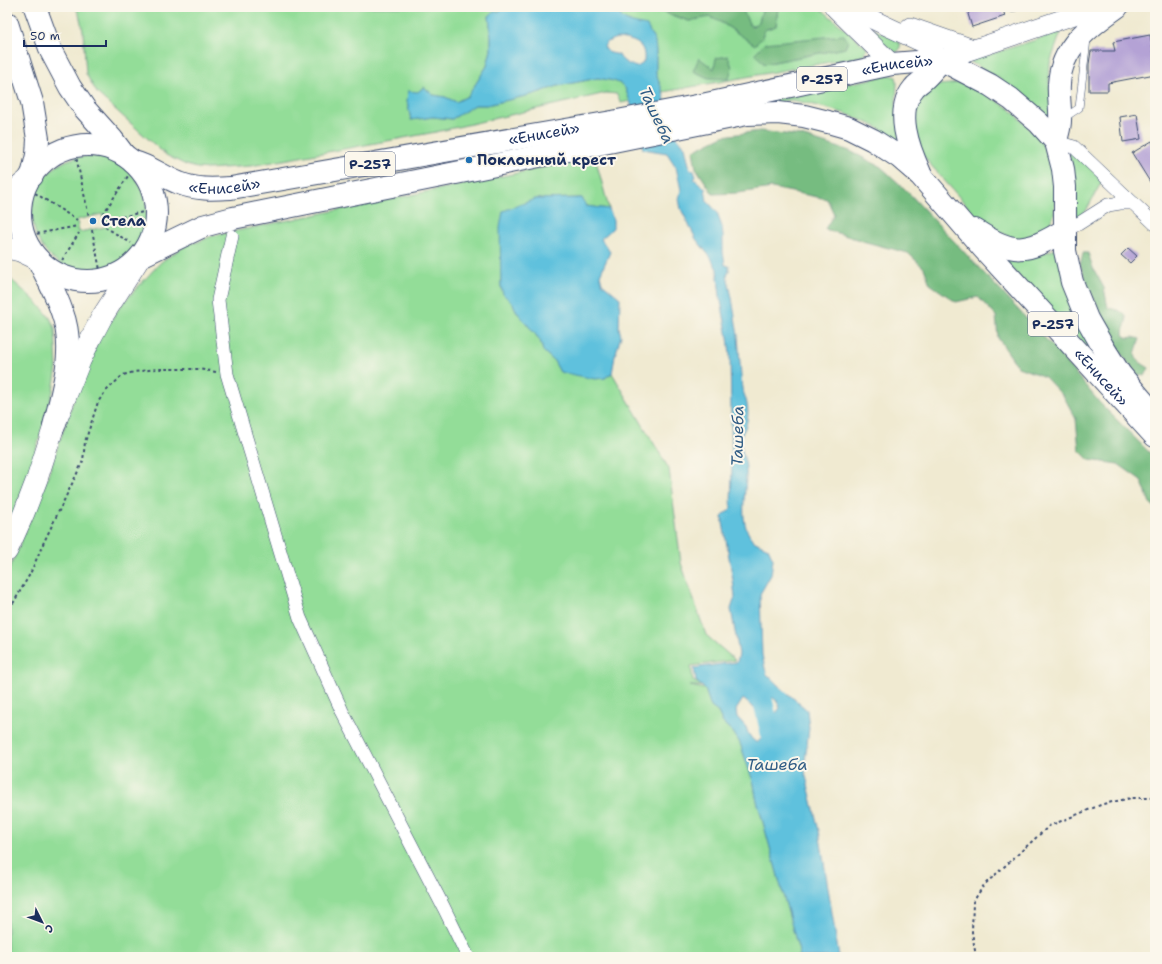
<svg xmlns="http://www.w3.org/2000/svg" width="1162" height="964" viewBox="0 0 1162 964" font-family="'Shantell Sans',sans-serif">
<rect width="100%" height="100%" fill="#fbf7ec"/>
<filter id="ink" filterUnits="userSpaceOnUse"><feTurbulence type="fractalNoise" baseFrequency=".025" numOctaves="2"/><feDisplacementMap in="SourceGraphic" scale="8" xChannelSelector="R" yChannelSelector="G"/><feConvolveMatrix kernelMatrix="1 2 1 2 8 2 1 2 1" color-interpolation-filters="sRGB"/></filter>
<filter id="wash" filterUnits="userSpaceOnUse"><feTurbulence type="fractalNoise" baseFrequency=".012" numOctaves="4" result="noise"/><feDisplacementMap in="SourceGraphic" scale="16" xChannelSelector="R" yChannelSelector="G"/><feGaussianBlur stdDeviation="0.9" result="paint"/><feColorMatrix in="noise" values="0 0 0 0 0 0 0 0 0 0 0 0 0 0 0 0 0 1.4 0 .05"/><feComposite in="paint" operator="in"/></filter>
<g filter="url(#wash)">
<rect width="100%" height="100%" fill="#f0ead1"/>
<g fill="#93dd98" stroke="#57867b" fill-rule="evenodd">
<polygon points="75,7 502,7 500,11 494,12 489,16 491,36 491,50 487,66 468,96 456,102 445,97 433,95 424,87 407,101 411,120 433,117 452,119 475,105 487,105 534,94 558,86 598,78 614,81 621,84 625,88 630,101 621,103 617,94 606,93 436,132 251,166 208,169 197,168 186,165 166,155 97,93 86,74 83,31 79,14"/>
<path d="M616 7H657L660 11 689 21 710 16 724 24 737 33 762 38 764 30 776 26 778 7H819L867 48 863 56 663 92 656 74V50L631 22 624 20 618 13ZM848 41 845 48 764 64Z"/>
<polygon points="741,7 763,7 759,22 750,27"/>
<polygon points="859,24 895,38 900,44 900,49 896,53"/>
<polygon points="1061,32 1050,63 1049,82 1055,124 998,78 969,61"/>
<polygon points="890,75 896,77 897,81 896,105 902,143 875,126 847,114 811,104 792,100 742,106"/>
<polygon points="959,83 975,87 1010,109 1039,137 1047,154 1054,173 1056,188 1054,215 1048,226 1039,235 1020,242 982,223 929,163 922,154 912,128 917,94 923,89 939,85"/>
<polygon points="1069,148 1103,179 1086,211 1074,220"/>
<path d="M88 156C97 156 106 157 114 161 155 180 157 235 122 261 114 268 102 271 91 272 31 272 9 193 62 163 70 158 79 157 88 156ZM102 214 105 227 79 232 77 220Z"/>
<polygon points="595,157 609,209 586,206 582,198 535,199 501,269 501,286 503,293 513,304 517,312 540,340 543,351 554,361 560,372 605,378 612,373 669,469 681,563 706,635 735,660 691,666 693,681 704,686 690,686 705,689 711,707 718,712 723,723 733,732 740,743 754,784 756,797 800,955 799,957 7,957 7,573 11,565 45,484 79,384 98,340 122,304 161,262 188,244 198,242 212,236"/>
<polygon points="988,245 1038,255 1056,249 1104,364"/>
<polygon points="7,276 32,298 43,309 50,318 55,328 57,368 53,391 39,440 29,474 7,529"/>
</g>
<g fill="#76bc80" stroke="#48766f">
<polygon points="657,7 741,7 751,27 759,22 763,7 778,7 776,26 764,30 762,38 755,45 724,24 710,17 689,21 660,11"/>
<polygon points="844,35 848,41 845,48 764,64 755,53 765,43"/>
<polygon points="728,56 732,67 729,79 708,78 693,71 699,58 714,69 716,58"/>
<polygon points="760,131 801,136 850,151 881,167 906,190 1056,350 1099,402 1155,458 1155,507 1150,503 1141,480 1118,464 1089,460 1079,450 1076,419 1064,397 1045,377 1018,367 998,338 996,316 978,297 956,302 930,284 924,268 908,253 866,242 825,229 834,214 827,199 772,188 738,193 713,194 696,168 693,151 723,136"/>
<path d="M1083 253H1088L1093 268 1104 288 1108 308C1116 310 1128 311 1126 322 1125 327 1123 329 1123 335L1128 338 1133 337 1140 339C1134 357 1131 357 1149 368L1145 376 1138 375 1125 359 1118 348 1089 289 1080 265Z"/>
</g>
<g fill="#5ec1dd" stroke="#3c789e" fill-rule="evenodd">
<path d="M502 7H616C621 23 633 23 647 26L655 42 656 50V74L663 92 673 132 685 147 690 169 694 171 696 177 694 179 705 188 707 201 717 212 722 227 723 237V252L725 265 729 266V271L727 275 732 298 738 336 742 389C747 400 750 413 746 425 745 429 742 433 741 436 739 448 746 459 746 470 747 491 737 520 752 539 755 543 763 545 768 548L773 559 771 575 760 594 762 655 766 673 779 686 807 710 809 728 805 761V772L819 831 839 957H799L800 955 756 797 754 784 740 743 733 732 723 723 718 712 711 707 705 689 696 681 694 668 737 662 739 654 731 609 735 597 733 580 722 517 731 508 732 468 730 355 728 337 720 296 717 269 711 258 696 239 681 209 679 199 681 190 676 167 667 153 643 149 630 101 625 88 621 84 614 81 598 78 558 86 534 94 487 105H475L452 119 433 117 411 120 407 101 408 91 418 92 424 87 433 95 445 97 456 102 468 96 487 66 491 50V36L489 16 494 12 500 11ZM618 38C634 40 646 43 644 61L639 66 636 67C629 64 622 62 619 55 611 52 608 55 604 46 608 41 612 39 618 38ZM772 697 777 701 780 708 776 713 770 716 772 729 766 733 757 743 752 739 748 733 746 727 737 717 736 710 743 699C749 703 750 707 757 709L766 699Z"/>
<polygon points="582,198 586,206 609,209 613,220 613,228 601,239 610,252 600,275 602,283 620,298 619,328 621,336 615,356 612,373 605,378 595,379 560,372 554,361 543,351 540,340 517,312 513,304 503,294 501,286 500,228 503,211 535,199"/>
</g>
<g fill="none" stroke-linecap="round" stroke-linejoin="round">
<polyline stroke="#5ec1dd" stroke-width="20" points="757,676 776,757"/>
</g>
<g id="blocks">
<g fill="#b4a2d5">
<polygon points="972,7 1002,7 1005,16 972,27 968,14"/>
<polygon points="1150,35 1155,60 1155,74 1108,83 1108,91 1089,91 1089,64 1091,51 1115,51 1113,42"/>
<polygon points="1137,114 1141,139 1123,142 1120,117"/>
<polygon points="1152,141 1155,147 1155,190 1132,153"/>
<polygon points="1128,248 1137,256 1130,263 1121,255"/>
</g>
</g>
</g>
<g filter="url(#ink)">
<use href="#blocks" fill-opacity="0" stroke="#3b4b6f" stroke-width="1"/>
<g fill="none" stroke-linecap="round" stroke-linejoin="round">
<defs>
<g id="lane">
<polyline points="1007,7 1010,8 1017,7"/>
<polyline points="1064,118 1079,108 1087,39"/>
</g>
<g id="street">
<polyline points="1056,142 1074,147 1155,224"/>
<polyline points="1065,230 1078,224 1108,205 1120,203 1133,203"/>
<polyline points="232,236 218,300 227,374 300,618 342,711 444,908 468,957"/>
</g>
<g id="secondary">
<polyline points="834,7 892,64"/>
<polyline points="846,7 925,44 942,60 1098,7"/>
<polyline points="910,27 973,49"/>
</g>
<g id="primary">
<polyline points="7,197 32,176"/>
<polyline points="7,248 20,251 39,260"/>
<polyline points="7,551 24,513 37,479 54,426 80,361 92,336 102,317 141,256"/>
</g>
<g id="highway">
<polyline points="35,7 51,51 70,87 85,109 112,139 124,155"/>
<polyline points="7,23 32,102 38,139 37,155 32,176"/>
<path d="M1056 142C1057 135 1060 128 1060 121 1061 109 1058 96 1059 84 1061 47 1090 26 1117 7"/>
<circle cx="88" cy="213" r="68"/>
<path id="s1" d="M133 162C150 166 163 177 179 183 196 190 213 189 231 188L612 122 702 105 892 64 942 60 990 85 1011 99 1039 123 1056 142 1063 169 1065 187V251L1072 282 1087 319 1103 347 1120 374 1140 398 1155 415"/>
<path d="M920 173C909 149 894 111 914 88 916 85 920 83 923 80 930 74 936 66 942 60"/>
<path d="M975 230C1014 255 1025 254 1065 230"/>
<path id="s2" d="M141 256 203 226 233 218 747 114 778 113 804 116 828 122 849 128 873 140 899 157 921 176 983 248 1155 436"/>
<path d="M39 261C47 278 56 294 62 312 76 349 63 390 54 426"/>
</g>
</defs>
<use href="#lane" stroke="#3b4b6f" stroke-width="8"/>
<use href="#street" stroke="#3b4b6f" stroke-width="14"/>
<use href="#secondary" stroke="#3b4b6f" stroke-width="20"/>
<use href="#primary" stroke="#3b4b6f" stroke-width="22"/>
<use href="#highway" stroke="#3b4b6f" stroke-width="24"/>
<g stroke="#3b4b6f" stroke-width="2" stroke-dasharray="3 3" stroke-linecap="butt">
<polyline points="74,147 89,217"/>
<polyline points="35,193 77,220"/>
<polyline points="103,214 128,176"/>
<polyline points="104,221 156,209"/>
<polyline points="105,227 131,243"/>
<polyline points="92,230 102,280"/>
<polyline points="25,236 78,226"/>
<polyline points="59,265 79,233"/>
<polyline points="7,614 30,574 43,544 83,461 85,442 98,402 105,392 123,375 134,372 156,369 199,369 216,372"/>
<polyline points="976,957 972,932 973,902 984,885 1049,826 1103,804 1131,798 1155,798"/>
</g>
<use href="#lane" stroke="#fff" stroke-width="7"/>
<use href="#street" stroke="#fff" stroke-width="13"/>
<use href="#secondary" stroke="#fff" stroke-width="19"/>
<use href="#primary" stroke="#fff" stroke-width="21"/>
<use href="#highway" stroke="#fff" stroke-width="22"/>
</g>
</g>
<g fill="#1f6fb2" stroke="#fbf7ec" stroke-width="1.5">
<circle cx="469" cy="160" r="4"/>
<circle cx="93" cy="221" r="4"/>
</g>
<g text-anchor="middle" stroke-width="4" stroke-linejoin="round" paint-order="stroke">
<g fill="#fbf7ec" stroke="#5e6b89" stroke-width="1">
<rect x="797" y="67" width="50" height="24" rx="3"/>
<rect x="345" y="152" width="50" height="24" rx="3"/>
<rect x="1028" y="312" width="50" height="24" rx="3"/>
</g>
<g font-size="14" font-weight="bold" fill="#1b2f5e">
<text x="822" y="84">Р-257</text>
<text x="370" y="169">Р-257</text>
<text x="1053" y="329">Р-257</text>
</g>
<g font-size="15" fill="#1b2f5e" stroke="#fbf7ec">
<text dy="5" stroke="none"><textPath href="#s1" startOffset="781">«Енисей»</textPath></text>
<text dy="5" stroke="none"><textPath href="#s1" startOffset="421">«Енисей»</textPath></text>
<text dy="5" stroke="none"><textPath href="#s1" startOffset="97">«Енисей»</textPath></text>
<text dy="5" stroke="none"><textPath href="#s2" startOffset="1085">«Енисей»</textPath></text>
</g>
<g font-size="15" font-weight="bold" fill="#1b2f5e" stroke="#fbf7ec" text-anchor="start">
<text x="477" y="165">Поклонный крест</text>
<text x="101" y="226">Стела</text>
</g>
<g font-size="16" font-style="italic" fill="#2f5b84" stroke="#fbf7ec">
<text transform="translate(657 115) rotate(65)" y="6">Ташеба</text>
<text transform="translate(737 436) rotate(-89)" y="6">Ташеба</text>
<text x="777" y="770">Ташеба</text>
</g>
</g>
<rect width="1162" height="964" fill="none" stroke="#fbf7ec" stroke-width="24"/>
<g transform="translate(42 922) rotate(132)" stroke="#fbf7ec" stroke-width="3" paint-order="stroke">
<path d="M0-3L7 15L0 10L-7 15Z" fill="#1b2f5e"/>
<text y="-6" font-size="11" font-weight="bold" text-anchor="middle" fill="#1b2f5e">С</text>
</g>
<path d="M24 40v6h82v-6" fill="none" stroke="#1b2f5e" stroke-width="2"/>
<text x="30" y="40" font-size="12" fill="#1b2f5e" stroke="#fbf7ec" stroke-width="3" paint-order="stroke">50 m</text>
</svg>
